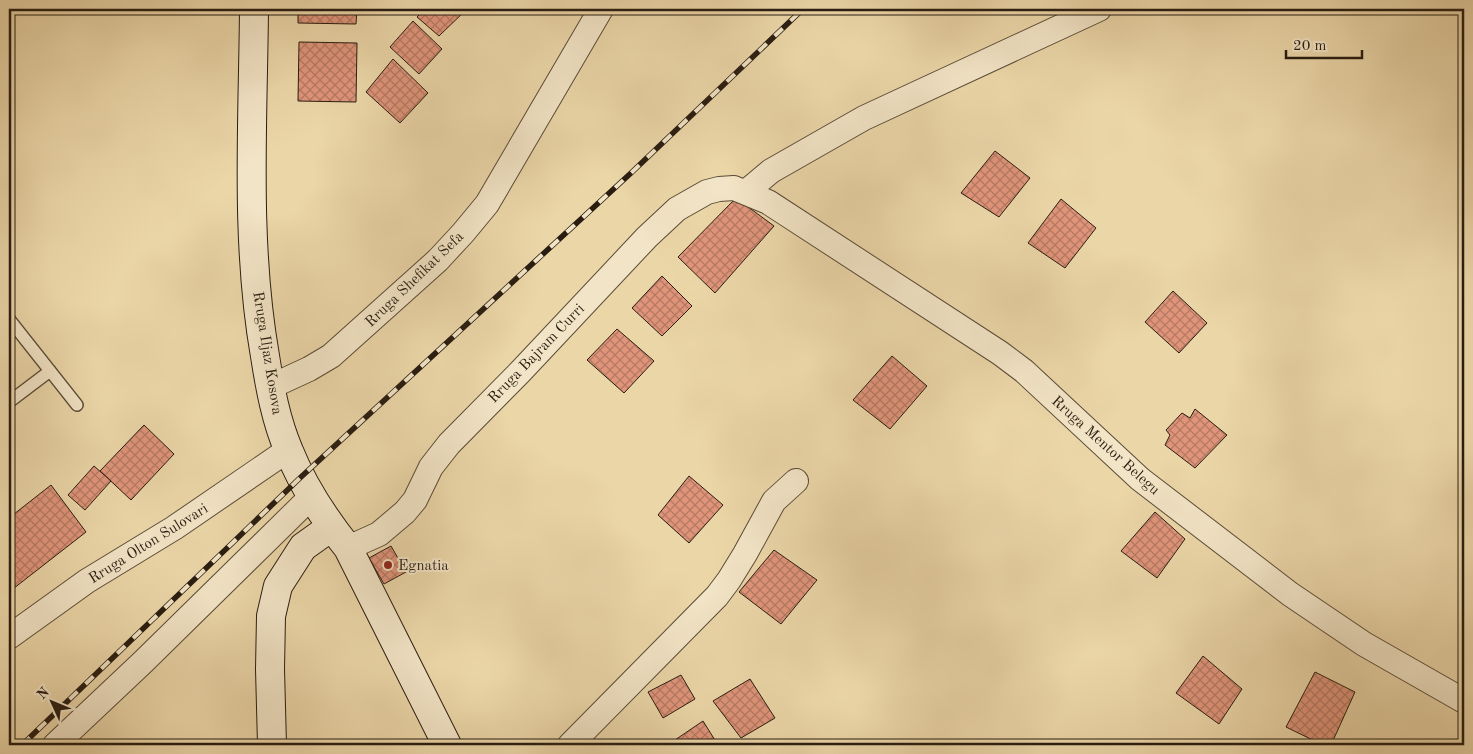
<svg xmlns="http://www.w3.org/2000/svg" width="1473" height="754" viewBox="0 0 1473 754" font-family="'Old Standard TT',serif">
<defs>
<pattern id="building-cross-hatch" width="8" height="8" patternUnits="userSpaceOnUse" patternTransform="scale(1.25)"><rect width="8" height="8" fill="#e0957b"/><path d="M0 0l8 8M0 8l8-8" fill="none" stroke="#b67963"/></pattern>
</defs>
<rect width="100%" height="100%" fill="#ebd6a8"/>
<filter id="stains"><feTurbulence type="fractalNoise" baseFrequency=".004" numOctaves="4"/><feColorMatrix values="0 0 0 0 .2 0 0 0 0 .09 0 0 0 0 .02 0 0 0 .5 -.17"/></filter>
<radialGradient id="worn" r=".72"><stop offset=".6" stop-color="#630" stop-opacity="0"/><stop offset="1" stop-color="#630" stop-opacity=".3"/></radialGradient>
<g fill="url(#building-cross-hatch)" stroke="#291d11">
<polygon points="298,9 357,9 356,24 298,23"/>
<polygon points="425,9 467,9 439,36 417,17"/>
<polygon points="413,21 442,49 419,74 390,47"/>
<polygon points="299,42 357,43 356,102 298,101"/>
<polygon points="393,59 428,93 400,123 366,92"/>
<polygon points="995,151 1030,178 999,217 961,193"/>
<polygon points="736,198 774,226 715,293 678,257"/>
<polygon points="1061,199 1096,228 1065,268 1028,243"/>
<polygon points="662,276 692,306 662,336 632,308"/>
<polygon points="1173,291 1207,323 1179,353 1145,322"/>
<polygon points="617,329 654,361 624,393 587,360"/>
<polygon points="892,356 927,386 890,429 853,400"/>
<polygon points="1195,409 1227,435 1195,468 1165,445 1170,435 1166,430 1182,413 1190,418"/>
<polygon points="144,425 174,454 131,500 100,471"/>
<polygon points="94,466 111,481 85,510 68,495"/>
<polygon points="689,476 723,505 689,543 658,515"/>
<polygon points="51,485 86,532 9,592 9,518"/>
<polygon points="1155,512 1185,539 1157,578 1121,551"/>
<polygon points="391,546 406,572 384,584 369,558"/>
<polygon points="774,550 817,580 781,624 739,592"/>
<polygon points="1203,656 1242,689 1219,724 1176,693"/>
<polygon points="1315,672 1355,692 1331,745 1323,745 1286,727"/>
<polygon points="681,675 695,699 663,718 648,692"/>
<polygon points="750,679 775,718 741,738 713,701"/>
<polygon points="703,721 718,745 674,745 672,742"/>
</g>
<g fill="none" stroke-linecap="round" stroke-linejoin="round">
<defs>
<g id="lane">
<polyline points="9,319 77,405"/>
<polyline points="9,402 50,371"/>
</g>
<g id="street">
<polyline points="746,192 771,171 864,118 1099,9"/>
<polyline points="270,387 309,369 331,356 438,260 463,233 487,204 601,9"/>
<polyline points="348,548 379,534 405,512 415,500 431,467 449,444 521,371 647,237 677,209 707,192 719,189 734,188 768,202 1000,353 1024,371 1140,479 1290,594 1364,644 1464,701"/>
<polyline points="9,637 87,581 174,528 288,450"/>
<polyline points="55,745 143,662 312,496"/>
<polyline points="570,745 717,596 729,580 745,554 774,501 796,481"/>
</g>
<g id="secondary">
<path d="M254 9C253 124 245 242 265 356 270 388 276 421 289 451 303 486 324 518 348 548L447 745"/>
<polyline points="272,745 270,669 271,616 278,586 303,547 331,527"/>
</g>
</defs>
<use href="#lane" stroke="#5a4b37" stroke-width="14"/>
<use href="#street" stroke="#5a4b37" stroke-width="26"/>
<use href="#secondary" stroke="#291d11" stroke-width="30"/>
<use href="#lane" stroke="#f2e4c6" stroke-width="11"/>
<use href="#street" stroke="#f2e4c6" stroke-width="24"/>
<use href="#secondary" stroke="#f2e4c6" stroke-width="28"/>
<defs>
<polyline id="rail" points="22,745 301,477 631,173 803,9"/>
</defs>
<use href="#rail" stroke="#291d11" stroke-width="5.5"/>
<use href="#rail" stroke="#f2e4c6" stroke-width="4" stroke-dasharray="11" stroke-linecap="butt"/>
</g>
<circle fill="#8f2418" stroke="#f2e4c6" stroke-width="2" cx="388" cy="565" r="5"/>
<g text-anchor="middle" stroke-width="4" stroke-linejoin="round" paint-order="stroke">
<g font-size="15" fill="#291d11" stroke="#f2e4c6">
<text transform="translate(414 279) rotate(-44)" y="5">Rruga Shefikat Sefa</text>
<text transform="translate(268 353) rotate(81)" y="5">Rruga Iljaz Kosova</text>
<text transform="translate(536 353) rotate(-46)" y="5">Rruga Bajram Curri</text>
<text transform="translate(1106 445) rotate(42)" y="5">Rruga Mentor Belegu</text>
<text transform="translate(148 543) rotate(-32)" y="5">Rruga Olton Sulovari</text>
</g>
<g font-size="15" fill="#291d11" stroke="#f2e4c6" text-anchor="start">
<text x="398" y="570">Egnatia</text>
</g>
</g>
<rect width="1473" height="754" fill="none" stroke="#ebd6a8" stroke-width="30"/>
<rect x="10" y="10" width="1453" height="734" fill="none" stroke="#291d11" stroke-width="2.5"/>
<rect x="15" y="15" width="1443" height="724" fill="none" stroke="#291d11"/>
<g transform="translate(52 702) rotate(314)" stroke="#f2e4c6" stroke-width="4" paint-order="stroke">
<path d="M0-4L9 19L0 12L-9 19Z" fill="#291d11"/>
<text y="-8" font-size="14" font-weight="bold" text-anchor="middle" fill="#291d11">N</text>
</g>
<path d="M1286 50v8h76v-8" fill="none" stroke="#291d11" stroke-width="2.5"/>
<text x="1293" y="50" font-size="15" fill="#291d11" stroke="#f2e4c6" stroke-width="4" paint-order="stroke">20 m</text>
<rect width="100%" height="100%" filter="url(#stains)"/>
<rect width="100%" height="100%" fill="url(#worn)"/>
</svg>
